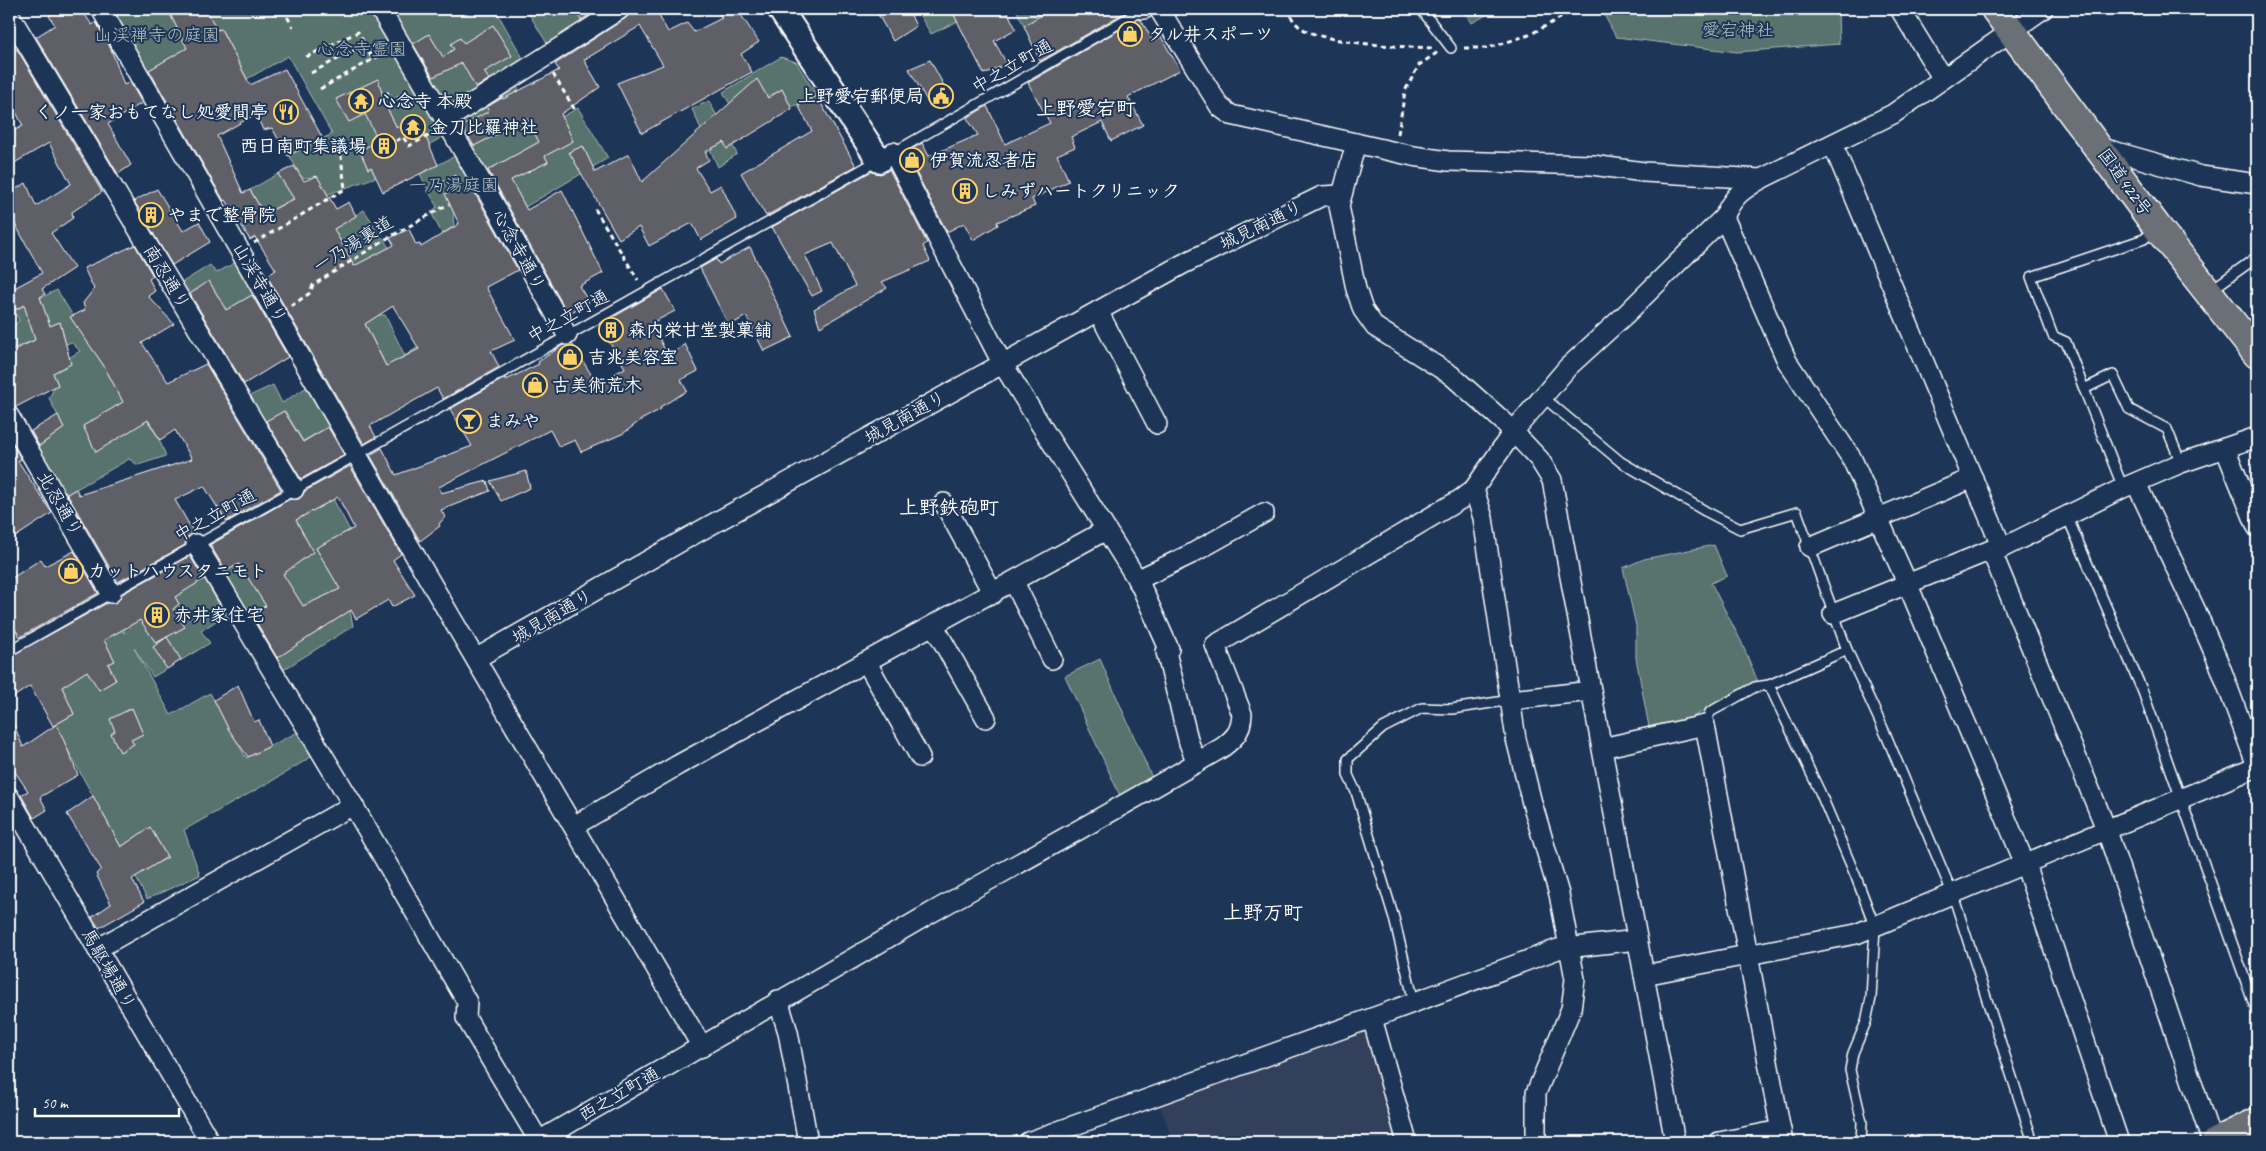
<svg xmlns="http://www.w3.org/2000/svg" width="2266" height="1151" viewBox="0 0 2266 1151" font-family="Caveat,'Klee One',sans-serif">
<rect width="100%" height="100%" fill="#1d3557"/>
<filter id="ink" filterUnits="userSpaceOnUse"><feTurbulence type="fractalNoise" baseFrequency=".02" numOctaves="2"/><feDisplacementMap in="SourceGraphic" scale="10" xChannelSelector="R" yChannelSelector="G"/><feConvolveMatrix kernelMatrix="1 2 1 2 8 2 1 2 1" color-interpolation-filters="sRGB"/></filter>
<g filter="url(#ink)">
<polygon fill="#30415c" points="1360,1033 1371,1036 1400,1142 1173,1142 1159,1103"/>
<g fill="#59726e" stroke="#acb8b6">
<polygon points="110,9 495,9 528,67 445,119 452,132 406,157 377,177 369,164 376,177 326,195 316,177 302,178 289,155 332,134 288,56 247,79 221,29 146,72"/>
<polygon points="526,9 620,9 551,50"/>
<polygon points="916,9 970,9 956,22 931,34"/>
<polygon points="1016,9 1048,9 1024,26"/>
<polygon points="1462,9 1497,9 1472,23"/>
<polygon points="1601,9 1838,9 1839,44 1737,52 1616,37"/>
<polygon points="781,57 796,62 817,96 791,107 781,90 735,113 723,92"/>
<polygon points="513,80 542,128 578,108 608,158 525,207 507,174 483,184 489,195 453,215 454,226 442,234 431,212 437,207 420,174 463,152 449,118"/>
<polygon points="709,101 737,154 718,167 692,109"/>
<polygon points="278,174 294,198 264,214 250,190"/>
<polygon points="364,210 390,249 355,268 329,231"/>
<polygon points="238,261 270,315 255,322 226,310 209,282 180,300 173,288 210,265 216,273"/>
<polygon points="57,290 104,366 134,400 158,437 166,456 138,465 129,459 57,500 30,453 64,428 49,398 57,383 52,373 69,358 80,351 71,342 43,356 35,340 9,350 9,328 19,321 15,310"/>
<polygon points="375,315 385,315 405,356 418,347 427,391 405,356 391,364 393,375 338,317 383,360 365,324"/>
<polygon points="273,385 282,403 310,385 330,426 303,441 285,411 257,427 241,400"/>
<polygon points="289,492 302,516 333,499 380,586 349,606 353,626 275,675 196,544"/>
<polygon points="1714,545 1727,576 1711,583 1741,641 1758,682 1687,720 1649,727 1636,658 1636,626 1623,568 1644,559"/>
<polygon points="188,549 225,615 201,631 210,643 153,677 134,648 171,715 210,693 246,758 300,731 314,755 277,778 184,830 200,875 147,899 134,874 168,858 150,828 121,847 54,725 74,714 60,689 74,677 50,628 60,622 69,640 106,623 125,633 104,597"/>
<polygon points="1100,659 1153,780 1121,798 1065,676"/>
</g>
<g fill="#5e5e68" stroke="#fff" fill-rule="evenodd">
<polygon points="60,9 81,9 92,25 96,22 111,49 124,85 130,82 142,103 108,124 131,165 118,174 36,37 55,25 49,16"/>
<path d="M178 9H206L217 30 221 29 250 85 285 69 322 137 288 156 272 128 263 130 256 114 217 136 243 193 250 190 264 214 294 199 278 174 294 166 304 181 317 176 336 209 349 202 356 216 334 229 354 266 394 245 390 238 409 229 416 245 420 244 421 247 459 224 445 194 468 181 518 270 486 287 515 340 491 351 499 367 443 399 437 388 396 411 370 426 376 437 364 444 267 276 276 270 255 237 250 240 226 200 224 201 149 70 187 48 170 14ZM393 306 419 349 386 366 365 324Z"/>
<polygon points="573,9 599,9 581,20"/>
<polygon points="631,9 667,9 658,14 668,32 687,23 694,32 722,18 716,9 737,9 759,42 741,54 752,72 642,133 617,83 663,65 640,26 584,60 600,87 561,114 573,141 545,156 548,162 511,180 527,210 562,190 603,273 579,286 589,302 568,314 488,170 539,142 527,119 474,146 462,126 489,111 487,107 502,98 503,99 559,70 555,64 626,18"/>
<polygon points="875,9 908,9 916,26 893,41"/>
<polygon points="951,9 1006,9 1016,29 994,41 1007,64 984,74"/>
<polygon points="1051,9 1131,9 1040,61 1024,26"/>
<polygon points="1138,19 1141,20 1153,41 1161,37 1180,70 1128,97 1143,125 1111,141 1102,122 1071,137 1075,147 1057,155 1069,181 1032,199 1035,206 997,222 998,225 973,240 964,223 947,232 906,153 922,143 929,156 978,135 967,118 987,106 1005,144 1050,123 1028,83"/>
<polygon points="493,25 512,56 484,72 489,79 476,88 462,63 433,77 413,44 429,34 443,57 454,49 451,44 460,38 464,43"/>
<polygon points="17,49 102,192 72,212 73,218 51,233 74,268 42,289 45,294 40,297 50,326 60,322 71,364 53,373 58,385 16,407 9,405 9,352 35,340 24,305 9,313 9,291 42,273 9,213 9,193 26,183 36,206 71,184 49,143 9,166 9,133 23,126 9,98 9,53"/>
<polygon points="930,60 949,95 930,106 909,69"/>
<polygon points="378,79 385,104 397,128 417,117 438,165 383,192 371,167 368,169 360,151 378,140 365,114 349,122 336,99"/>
<polygon points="757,79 768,98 782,89 792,109 727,149 724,142 705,152 709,160 696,168 710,191 721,185 737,219 701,240 692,223 649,246 639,227 619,239 569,152 583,146 595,172 629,154 642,182"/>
<polygon points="817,96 856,166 766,216 741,173 812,131 798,105"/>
<polygon points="889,169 927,243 923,246 930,261 882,282 887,288 820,327 814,309 855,286 833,243 805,255 822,291 812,296 772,227 872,171 880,174"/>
<polygon points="157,189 183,231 199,222 210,242 172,265 134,201"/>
<polygon points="135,245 153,276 149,279 155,291 148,296 174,324 142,343 168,382 206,364 281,490 226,521 204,486 175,500 194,533 186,538 185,545 118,582 67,494 76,489 79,495 192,459 175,430 160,440 148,420 96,452 83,426 123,402 104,366 70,317 85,310 83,303 94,289 84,268"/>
<polygon points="750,247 793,337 764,351 746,316 729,326 700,268 716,259 719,264"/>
<polygon points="209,281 226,310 252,295 288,357 244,384 190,294"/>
<polygon points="663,289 675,311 652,323 668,357 685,344 698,371 681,380 687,391 660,407 661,409 641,420 624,433 581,452 575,440 559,447 550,430 439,487 441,493 487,481 490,491 441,510 445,517 439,524 440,526 420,541 370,455 382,448 396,475 472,446 450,409 505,378 506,380 539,364 538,362 563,345 573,345 597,384 625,368 599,325"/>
<polygon points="284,411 303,442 328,427 344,455 301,479 266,421"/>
<polygon points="58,415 64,428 39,446 31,431"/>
<polygon points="12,443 21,459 18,461 52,513 9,541 9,445"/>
<path d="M350 466 401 554 393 560 415 595 392 607 388 600 356 619 351 610 277 658 250 611 266 606 239 564 226 571 210 545 290 499H299L305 491ZM338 497 354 528 316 548 340 589 303 606 283 574 313 552 296 520Z"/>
<polygon points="526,471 530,488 501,501 490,481"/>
<polygon points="74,551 98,593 20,637 9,619 9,601 13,598 9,589 9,580 41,559 45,566"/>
<polygon points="190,556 204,579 175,597 179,604 173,609 185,627 156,643 140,620 104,640 115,661 108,664 116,680 99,690 87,671 62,687 74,714 53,726 30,686 9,700 9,657 107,603 116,603 122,594"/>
<polygon points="167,637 181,660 167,669 153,647"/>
<polygon points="238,685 254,722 259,720 270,746 248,757 229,730 214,700"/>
<polygon points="132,708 143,734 131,740 134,744 120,752 111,734 115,731 110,719"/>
<polygon points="9,713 23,747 57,724 78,775 40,797 47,810 34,818 21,795 28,791 9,763"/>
<polygon points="93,796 121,847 150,827 167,857 132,879 144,902 99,928 92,917 111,904 96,874 101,869 67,814"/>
</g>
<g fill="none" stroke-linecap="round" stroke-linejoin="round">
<defs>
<g id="service">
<polyline points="1421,9 1451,48"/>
<polyline points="891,154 1142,10"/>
<polyline points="2211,290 2257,257"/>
<polyline points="2084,389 2066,342 2053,336 2031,277 2144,239 2155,229"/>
<polyline points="1543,397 1621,462 1705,511 1740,529 1797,512 1847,650 1886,735 1953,895 2033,1142"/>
<polyline points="2123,488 2084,389 2113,375 2129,409 2167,429 2181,463"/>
<polyline points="2067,516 2143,692 2257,1013"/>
<polyline points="9,651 877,161"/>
<polyline points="1769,685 1820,792 1856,877 1875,927 1871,998 1866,1022 1853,1053 1850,1070 1862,1122 1861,1142"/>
<polyline points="1705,725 1710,712 1755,687 1769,685 1847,650"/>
<polyline points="1414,1002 1394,918 1356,792 1348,775 1348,759 1383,728 1422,708 1452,709 1511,700"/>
</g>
<g id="minor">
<polyline points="101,9 403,535 702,1047"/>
<polyline points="380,9 489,195 567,335"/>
<polyline points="1142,9 1144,9"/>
<polyline points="1159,9 1220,107 1231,115 1413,156 1448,161 1592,165 1644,172 1761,179 1893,114 2043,9"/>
<polyline points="1900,9 1943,79"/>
<polyline points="9,14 294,489"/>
<polyline points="446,120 620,9"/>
<polyline points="1356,143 1339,206 1356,289 1363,310 1375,327 1451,375 1504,422 1539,459 1552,480 1675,1142"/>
<polyline points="1833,145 2002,548"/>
<polyline points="2099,147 2201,176 2257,184"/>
<polyline points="893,152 1002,363 1140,584 1169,649 1166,652 1189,743 1197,763"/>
<polyline points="1724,217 1787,361 1852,459 1908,585 2025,864 2119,1142"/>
<polyline points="1098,311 1157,424"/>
<polyline points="9,416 111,593"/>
<polyline points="2225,448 2257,527"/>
<polyline points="2136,483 2196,611 2220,666 2257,766"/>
<polyline points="1474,489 1483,518 1516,739 1532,803 1559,894 1575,979 1571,1009 1536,1093 1536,1142"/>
<polyline points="944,503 993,594"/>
<polyline points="196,544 353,805 467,1002 466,1018 539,1141"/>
<polyline points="1810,547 1973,478"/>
<polyline points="1991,550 2107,831 2212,1142"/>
<polyline points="1137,580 1191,554 1264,513"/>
<polyline points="1014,582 1052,659"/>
<polyline points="1833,614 1991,550 2002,548 2123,488 2181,463 2257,437"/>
<polyline points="934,626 986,718"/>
<polyline points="477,658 689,537 1183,264 1322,196 1341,195"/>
<polyline points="867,663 920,757"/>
<polyline points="1511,700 1591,691"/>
<polyline points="1602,748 1705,725 1783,1142"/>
<polyline points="9,797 210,1142"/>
<polyline points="574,826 678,765 1106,530"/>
<polyline points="97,949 353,805"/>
<polyline points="1644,975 1856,934 2257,767"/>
<polyline points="778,1000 788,1032 808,1142"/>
<polyline points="1372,1018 1407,1142"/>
<path d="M537 1142C668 1066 798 989 929 914 1027 858 1126 805 1223 747 1236 737 1241 731 1242 714L1215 645 1461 499 1474 489 1513 432 1568 367 1626 314 1724 217C1734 195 1741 191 1761 179"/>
<polyline points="1028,1142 1372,1018 1558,949 1637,940"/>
<polyline points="1719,1142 1781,1130"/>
</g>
<polyline id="tertiary" points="780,9 879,160"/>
<g id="trunk">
<polyline points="1995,9 2157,227 2257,354"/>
<polyline points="2216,1142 2257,1122"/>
</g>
</defs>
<use href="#service" stroke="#fff" stroke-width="12"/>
<use href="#minor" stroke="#fff" stroke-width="22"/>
<use href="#tertiary" stroke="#fff" stroke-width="28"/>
<use href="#trunk" stroke="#fff" stroke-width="31"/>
<g stroke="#fff" stroke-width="3" stroke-dasharray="5 4" stroke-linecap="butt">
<polyline points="283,9 293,27"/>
<path d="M1285 9C1290 14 1294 23 1300 27 1322 44 1405 47 1435 48"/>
<polyline points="130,13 138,9"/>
<polyline points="1464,48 1488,48 1529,35 1577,9"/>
<polyline points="306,57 358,32 373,60"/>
<polyline points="311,73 364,45"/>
<polyline points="553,74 575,110"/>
<polyline points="320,89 386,52"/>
<polyline points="384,94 388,93 393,101 408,92"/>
<polyline points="1398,134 1405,91 1419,65 1438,52"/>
<polyline points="396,141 403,137 409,146 432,134"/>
<polyline points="428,192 456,176"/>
<polyline points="595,209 638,280"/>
<polyline points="254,243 345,189 340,148"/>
<polyline points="291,306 310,293 313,285 386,239 449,204"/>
</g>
<use href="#service" stroke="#1d3557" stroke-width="9"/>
<use href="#minor" stroke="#1d3557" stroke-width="19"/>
<use href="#tertiary" stroke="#1d3557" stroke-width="24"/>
<use href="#trunk" stroke="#6a7074" stroke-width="28"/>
</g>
</g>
<defs>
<symbol id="shop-ring" viewBox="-11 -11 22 22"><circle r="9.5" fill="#1d3557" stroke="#ffd166" stroke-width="1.5"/><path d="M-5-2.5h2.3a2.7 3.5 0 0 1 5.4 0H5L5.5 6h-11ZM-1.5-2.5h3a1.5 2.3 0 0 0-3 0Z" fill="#ffd166"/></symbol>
<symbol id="civic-ring" viewBox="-11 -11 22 22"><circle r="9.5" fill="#1d3557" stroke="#ffd166" stroke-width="1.5"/><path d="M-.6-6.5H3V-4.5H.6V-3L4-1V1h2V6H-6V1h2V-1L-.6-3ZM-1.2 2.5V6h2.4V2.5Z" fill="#ffd166"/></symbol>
<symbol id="temple-ring" viewBox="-11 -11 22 22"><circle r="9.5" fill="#1d3557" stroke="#ffd166" stroke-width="1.5"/><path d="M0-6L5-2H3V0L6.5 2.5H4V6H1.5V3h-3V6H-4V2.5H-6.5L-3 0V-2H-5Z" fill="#ffd166"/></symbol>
<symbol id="restaurant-ring" viewBox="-11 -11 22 22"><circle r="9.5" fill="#1d3557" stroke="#ffd166" stroke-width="1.5"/><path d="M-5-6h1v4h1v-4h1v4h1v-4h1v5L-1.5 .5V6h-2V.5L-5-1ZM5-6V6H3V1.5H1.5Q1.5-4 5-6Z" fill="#ffd166"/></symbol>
<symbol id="building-ring" viewBox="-11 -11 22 22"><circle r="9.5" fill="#1d3557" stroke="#ffd166" stroke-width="1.5"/><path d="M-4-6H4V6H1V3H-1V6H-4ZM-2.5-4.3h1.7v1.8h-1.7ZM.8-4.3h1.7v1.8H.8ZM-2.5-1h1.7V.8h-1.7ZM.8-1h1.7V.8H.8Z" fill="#ffd166"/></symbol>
<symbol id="bar-ring" viewBox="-11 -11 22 22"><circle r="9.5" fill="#1d3557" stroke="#ffd166" stroke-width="1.5"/><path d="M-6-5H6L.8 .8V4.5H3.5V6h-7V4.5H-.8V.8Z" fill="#ffd166"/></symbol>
</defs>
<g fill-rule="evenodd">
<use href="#shop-ring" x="1116" y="20" width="28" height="28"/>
<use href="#civic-ring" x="927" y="82" width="28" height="28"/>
<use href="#temple-ring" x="347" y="87" width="28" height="28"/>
<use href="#restaurant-ring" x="272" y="98" width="28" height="28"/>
<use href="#temple-ring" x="399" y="113" width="28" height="28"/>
<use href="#building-ring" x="370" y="132" width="28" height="28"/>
<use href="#shop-ring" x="898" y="146" width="28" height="28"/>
<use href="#building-ring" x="951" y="177" width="28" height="28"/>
<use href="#building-ring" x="137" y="201" width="28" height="28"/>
<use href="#building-ring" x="597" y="316" width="28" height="28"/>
<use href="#shop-ring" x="556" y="343" width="28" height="28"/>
<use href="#shop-ring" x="521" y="371" width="28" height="28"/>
<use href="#bar-ring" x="455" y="407" width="28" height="28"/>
<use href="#shop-ring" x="57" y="557" width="28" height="28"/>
<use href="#building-ring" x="143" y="601" width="28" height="28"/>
</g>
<g text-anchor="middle" stroke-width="4" stroke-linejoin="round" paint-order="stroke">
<g font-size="18" fill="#b4c0be" stroke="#1d3557">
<text x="1738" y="36">愛宕神社</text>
<text x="157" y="41">山渓禅寺の庭園</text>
<text x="362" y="55">心念寺霊園</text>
<text x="454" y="191">一乃湯庭園</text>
</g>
<g font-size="18" font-weight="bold" fill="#fff" stroke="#1d3557" text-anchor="start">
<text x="1148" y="40">タル井スポーツ</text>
<text x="924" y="102" text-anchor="end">上野愛宕郵便局</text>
<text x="378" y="107">心念寺 本殿</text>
<text x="268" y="118" text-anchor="end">くノ一家おもてなし処愛間亭</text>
<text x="430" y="133">金刀比羅神社</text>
<text x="366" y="152" text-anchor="end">西日南町集議場</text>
<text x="930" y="166">伊賀流忍者店</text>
<text x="982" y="197">しみずハートクリニック</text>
<text x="168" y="221">やまで整骨院</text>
<text x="628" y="336">森内栄甘堂製菓舗</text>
<text x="588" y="363">吉兆美容室</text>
<text x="552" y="391">古美術荒木</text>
<text x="486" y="427">まみや</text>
<text x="88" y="577">カットハウスタニモト</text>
<text x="174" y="621">赤井家住宅</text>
</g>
<g font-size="18" fill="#fff" stroke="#1d3557">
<text transform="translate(1012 66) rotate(-30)" y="6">中之立町通</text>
<text transform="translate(2125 182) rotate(54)" y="6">国道422号</text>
<text transform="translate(1261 225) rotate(-26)" y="6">城見南通り</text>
<text transform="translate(353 244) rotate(-32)" y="6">一乃湯裏道</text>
<text transform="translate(519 250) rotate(61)" y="6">心念寺通り</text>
<text transform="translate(167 277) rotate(59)" y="6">南忍通り</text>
<text transform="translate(260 283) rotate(60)" y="6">山渓寺通り</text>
<text transform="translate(568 316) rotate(-29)" y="6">中之立町通</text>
<text transform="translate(905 417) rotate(-29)" y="6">城見南通り</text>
<text transform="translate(60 504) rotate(60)" y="6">北忍通り</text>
<text transform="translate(215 515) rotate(-29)" y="6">中之立町通</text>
<text transform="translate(552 616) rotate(-30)" y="6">城見南通り</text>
<text transform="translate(109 969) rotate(60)" y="6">馬駆場通り</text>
<text transform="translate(619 1094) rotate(-30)" y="6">西之立町通</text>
</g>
<g font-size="20" font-weight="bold" fill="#fff" stroke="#1d3557">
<text x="1086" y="115">上野愛宕町</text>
<text x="949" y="514">上野鉄砲町</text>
<text x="1263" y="919">上野万町</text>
</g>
</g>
<rect width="2266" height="1151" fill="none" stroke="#1d3557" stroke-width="30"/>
<rect x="15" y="15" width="2236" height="1121" fill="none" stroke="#fff" stroke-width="2" filter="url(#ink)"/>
<path d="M35 1108v8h144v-8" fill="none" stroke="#ffffff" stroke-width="2.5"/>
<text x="42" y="1108" font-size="15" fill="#ffffff" stroke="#1d3557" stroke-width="4" paint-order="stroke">50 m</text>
</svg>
